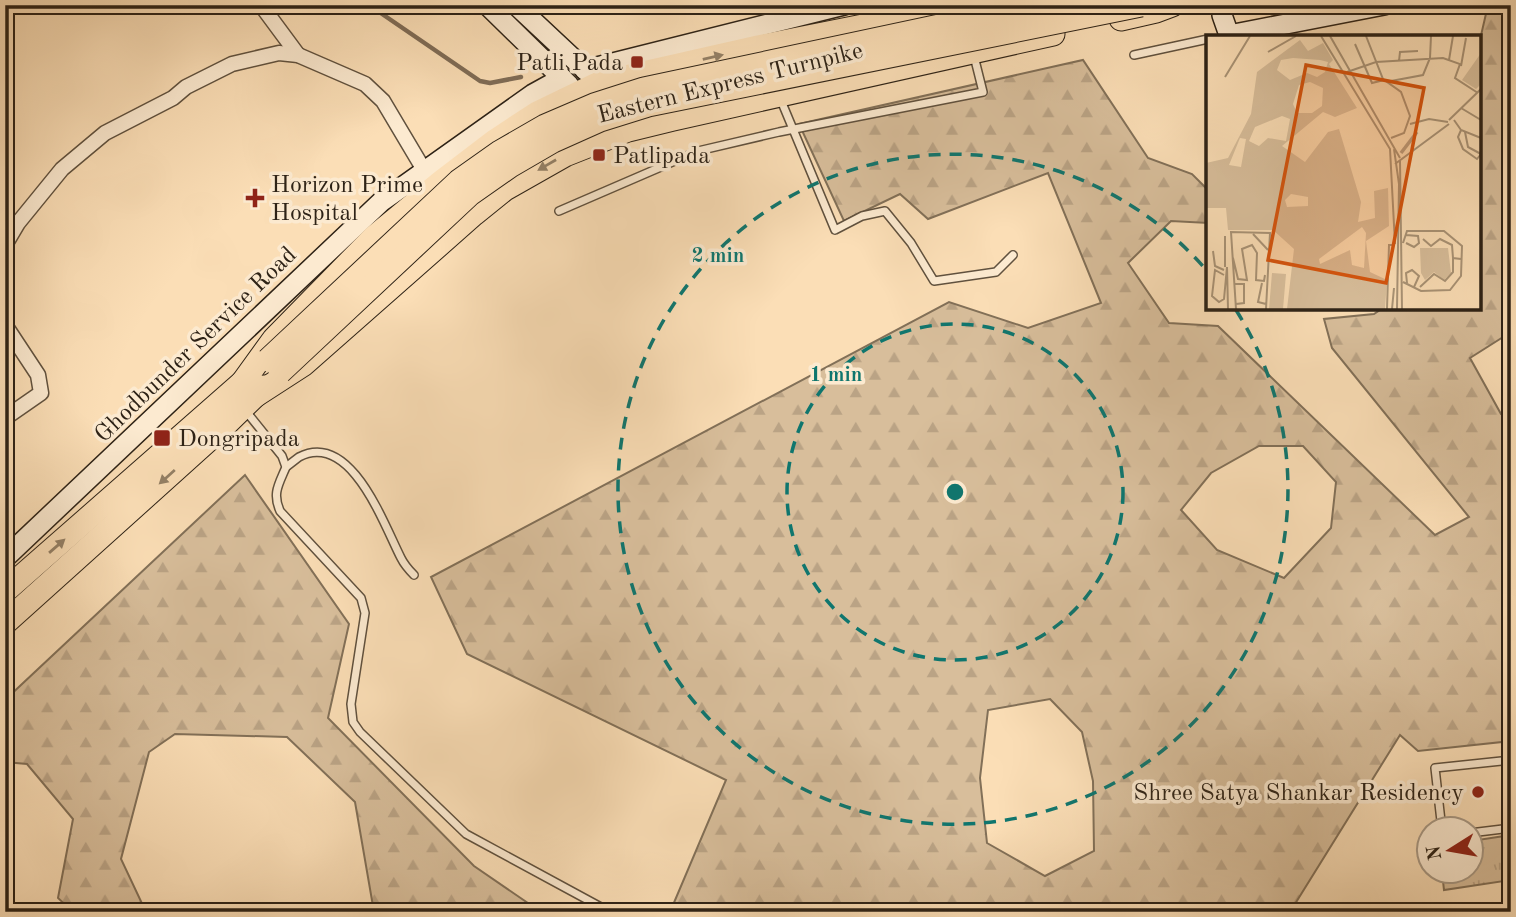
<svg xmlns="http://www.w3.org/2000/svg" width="1516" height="917" viewBox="0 0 1516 917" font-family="'Old Standard TT',serif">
<defs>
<pattern id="forest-firs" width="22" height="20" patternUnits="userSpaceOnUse" patternTransform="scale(1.75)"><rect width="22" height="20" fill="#d8be9b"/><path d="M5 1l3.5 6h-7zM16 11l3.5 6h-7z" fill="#baa385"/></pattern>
<pattern id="park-tufts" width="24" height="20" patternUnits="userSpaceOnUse" patternTransform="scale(1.75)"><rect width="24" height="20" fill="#d8be9b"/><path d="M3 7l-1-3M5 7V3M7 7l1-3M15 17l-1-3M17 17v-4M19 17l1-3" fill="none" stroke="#baa385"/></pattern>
</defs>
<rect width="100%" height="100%" fill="#fbdeb6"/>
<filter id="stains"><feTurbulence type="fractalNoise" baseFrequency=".00286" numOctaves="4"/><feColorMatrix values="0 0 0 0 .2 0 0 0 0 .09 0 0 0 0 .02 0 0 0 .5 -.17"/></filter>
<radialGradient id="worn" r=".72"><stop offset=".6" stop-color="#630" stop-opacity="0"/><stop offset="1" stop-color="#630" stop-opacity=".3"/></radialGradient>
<g fill="url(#forest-firs)" stroke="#827058" stroke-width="2" fill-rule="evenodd">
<path d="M1488 5H1511V332L1470 358 1501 414 1511 415V741L1418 751 1400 735 1290 912H670L726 780 467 654 431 577 949 302 1028 328 1101 303 1048 173 928 219 900 194 844 221 799 124 1083 60 1148 158 1192 174 1208 190V223L1171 221 1128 263 1169 323 1218 326 1435 535 1469 517 1332 348 1324 319 1374 314 1383 308H1479V44ZM1259 446H1303L1336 482 1331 528 1284 578 1217 550 1181 510 1211 473ZM1050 699 1082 732 1093 781 1094 851 1045 876 987 843 980 778 988 710Z"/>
<polygon points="245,475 349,624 328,718 474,866 541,912 374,912 355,802 287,737 175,734 149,752 121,859 146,912 73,912 58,898 73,819 27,764 5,762 5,700"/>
</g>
<polygon fill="url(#park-tufts)" stroke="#827058" stroke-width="2" points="1511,835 1511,880 1444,890 1442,872 1470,872 1471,841"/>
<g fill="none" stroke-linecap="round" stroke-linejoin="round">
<polyline stroke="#7f6c56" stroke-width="4.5" points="369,5 480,81 490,83 521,77"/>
<defs>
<g id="lane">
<polyline points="1134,55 1208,39"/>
<polyline points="780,98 835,230 862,216 885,211 911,243 934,281 996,272 1013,255"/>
<polyline points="559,211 698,151 779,132 983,92 974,56"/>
<path d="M245 410 282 456 286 467C279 484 272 493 280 511L361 598 365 613 351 704 353 722 360 732 466 834 610 912"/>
<path d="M286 467C290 464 295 460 299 457 351 430 384 525 401 558 404 564 409 570 414 575"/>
<polyline points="1442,830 1435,768 1511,760"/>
<polyline points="1470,833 1511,828"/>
</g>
<g id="street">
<polyline points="261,5 298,55"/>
<polyline points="5,245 18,223 62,169 105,133 173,98 186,87 232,64 279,53 298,55 365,84 383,101 424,170"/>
<polyline points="5,325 38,375 41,393 5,418"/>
<polyline points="1506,912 1511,911"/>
</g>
<g id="secondary">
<polyline points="487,5 569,85"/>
<polyline points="516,5 594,78"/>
<polyline points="1222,5 1222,15 1229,35 1384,5"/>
<polyline points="585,70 844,5"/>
<polyline points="5,558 381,202 533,94 562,78"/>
</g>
<g id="primary">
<polyline points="1121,19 1156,11 1172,5"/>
<polyline points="240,386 274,339 373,238 441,182 496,140 537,113 599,83 758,47 968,5"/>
<polyline points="253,397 304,364 474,214 505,189 565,155 628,130 673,119 1053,34"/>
<polyline points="5,591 250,376"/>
<polyline points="5,623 225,425 264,387"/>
</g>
</defs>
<use href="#lane" stroke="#60513e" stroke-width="10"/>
<use href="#street" stroke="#60513e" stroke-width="17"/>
<use href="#secondary" stroke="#2d2216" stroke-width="22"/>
<use href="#primary" stroke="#2d2216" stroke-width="25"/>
<use href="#lane" stroke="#fcead0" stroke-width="7"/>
<use href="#street" stroke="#fcead0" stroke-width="14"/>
<use href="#secondary" stroke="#fcead0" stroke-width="19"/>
<use href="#primary" stroke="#fbdeb6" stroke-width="23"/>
<defs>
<g id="primary-bridge">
<polyline points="268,360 459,181 500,152 545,126 594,105 644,89 1038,5"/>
<polyline points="280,372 470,194 510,166 553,141 600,120 648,105 1141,5"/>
</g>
</defs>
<use href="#primary-bridge" stroke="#2d2216" stroke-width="25" stroke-linecap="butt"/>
<use href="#primary-bridge" stroke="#fbdeb6" stroke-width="23"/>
</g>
<defs><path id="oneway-solid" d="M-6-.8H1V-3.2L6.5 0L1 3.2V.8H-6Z" transform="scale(1.75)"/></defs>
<g fill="#948066">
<use href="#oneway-solid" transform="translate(713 57) rotate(-13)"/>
<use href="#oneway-solid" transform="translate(547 165) rotate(150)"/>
<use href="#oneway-solid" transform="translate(167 477) rotate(138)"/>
<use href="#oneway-solid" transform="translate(57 546) rotate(-41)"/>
</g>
<g fill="none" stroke="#0f766e" stroke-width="3.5" stroke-dasharray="12 9">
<circle cx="955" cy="492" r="168"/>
<path d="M1236 310A335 335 0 1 1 1208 272"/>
</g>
<g fill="#8f2418" stroke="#fcead0" stroke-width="2.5">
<rect x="630" y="55" width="14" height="14" rx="3.5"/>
<rect x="592" y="148" width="14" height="14" rx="3.5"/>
<path d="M251.5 187.5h7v7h7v7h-7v7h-7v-7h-7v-7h7z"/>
<rect x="153" y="429" width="18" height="18" rx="3.5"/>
<circle cx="1478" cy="792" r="7"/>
</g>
<g text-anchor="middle" stroke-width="7" stroke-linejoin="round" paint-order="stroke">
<g font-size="24" fill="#2d2216" stroke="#fcead0" text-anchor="start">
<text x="623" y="70" text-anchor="end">Patli Pada</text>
<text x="613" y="163">Patlipada</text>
<text x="271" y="192">Horizon Prime<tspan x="271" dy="28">Hospital</tspan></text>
<text x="178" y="446">Dongripada</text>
<text x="1464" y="800" text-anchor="end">Shree Satya Shankar Residency</text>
</g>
<g font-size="24" fill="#2d2216" stroke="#fcead0">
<text transform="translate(730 82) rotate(-14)" y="8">Eastern Express Turnpike</text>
<text transform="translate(195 344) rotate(-44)" y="8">Ghodbunder Service Road</text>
</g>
</g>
<g transform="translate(1206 35)">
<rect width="275" height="275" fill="#fbdeb6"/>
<path d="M66 238 80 239 77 274H63Z" fill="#d8be9b"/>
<path d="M94 5 102 16 117 8 127 25 123 29 151 73 129 82 117 77 76 111 99 127 122 97 133 94 155 167 152 187 169 183 168 156 182 153 183 191 160 206 164 237 181 245 179 274H81L88 214 67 195H22L20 173H0V128L22 123 45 79 51 37ZM87 23 114 25 122 27 119 37 111 42 101 38 84 45 71 35 75 25ZM104 47 117 53 116 71 106 78H91L87 69 93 50ZM76 81 84 84 80 106 62 103 53 111 43 106 49 92ZM34 103 40 104 35 132 23 130ZM85 159 102 162V171L81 172 79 165ZM156 192 160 198 158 233 146 230 144 215 114 229 113 224Z" fill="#d8be9b" fill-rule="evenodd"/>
<path d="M275 18V49L270 54 256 45ZM214 213H242L245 238 238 245 228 237 219 245 215 238Z" fill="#d8be9b"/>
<path fill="none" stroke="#b59e80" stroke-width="3.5" d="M195 118 211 97"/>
<path fill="none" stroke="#a99376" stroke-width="2" d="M115 1 184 114 189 209M124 1 194 123M160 1 177 44 195 57 204 81 198 98 185 103M149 9 166 48 178 45M62 17 90 1M243 25 247 1M193 26 194 17 212 16M255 31 260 3M141 37 170 27 237 23 254 29 249 43 272 58M19 42 44 1M185 46 217 40 224 23 225 1M255 73 275 85M243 85 275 54M248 85 255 95 275 103M204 89 223 84 242 87M255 95 252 102 257 114 271 124 275 119M259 97 262 112 275 119M188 114 193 149 191 274M194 126 196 274M189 129 243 89M47 199 62 215M200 200 212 201 213 208 208 212 200 208M217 204 225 211 234 204 246 210 247 223 255 224M197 208 201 196H238L256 211 255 241 244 255 215 256 197 247M7 216 9 231 18 235M27 223 32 244 41 245 36 214 46 210 51 218 50 245 58 246 59 240M19 232V201M18 240 9 235 6 261 13 267 18 264 21 232 22 274M56 248 52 267 60 269M201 248 200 238 206 235 213 241 208 252M29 249H38V268L30 269M214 252 228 239 239 246 247 237V223M30 274 25 197 64 198 60 274M181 274 183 210H189M186 274 188 253"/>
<path fill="#d5540d" fill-opacity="0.15" stroke="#d5540d" stroke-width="3.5" d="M100 30 218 53 180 248 62 225Z"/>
<rect width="275" height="275" fill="none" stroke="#2d2216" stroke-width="3.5"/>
</g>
<circle cx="955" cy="492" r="10" fill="#0f766e" stroke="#fcead0" stroke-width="3.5"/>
<g font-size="21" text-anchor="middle" font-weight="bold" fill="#0f766e" stroke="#fcead0" stroke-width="7" stroke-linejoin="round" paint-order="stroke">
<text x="718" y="262">2 min</text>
<text x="836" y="381">1 min</text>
</g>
<rect width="1516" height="917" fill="none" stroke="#fbdeb6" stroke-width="28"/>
<rect x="7" y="7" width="1502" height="903" fill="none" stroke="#2d2216" stroke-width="3.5"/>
<rect x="14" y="14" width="1488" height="889" fill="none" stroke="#2d2216" stroke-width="2"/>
<g transform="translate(1450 850) rotate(259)"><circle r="33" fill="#fcead0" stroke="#a99a86" stroke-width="2"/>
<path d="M0-5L12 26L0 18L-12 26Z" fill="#8f2418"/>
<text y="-10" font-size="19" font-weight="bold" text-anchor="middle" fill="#2d2216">N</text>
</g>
<rect width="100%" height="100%" filter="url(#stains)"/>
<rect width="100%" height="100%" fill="url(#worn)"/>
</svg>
